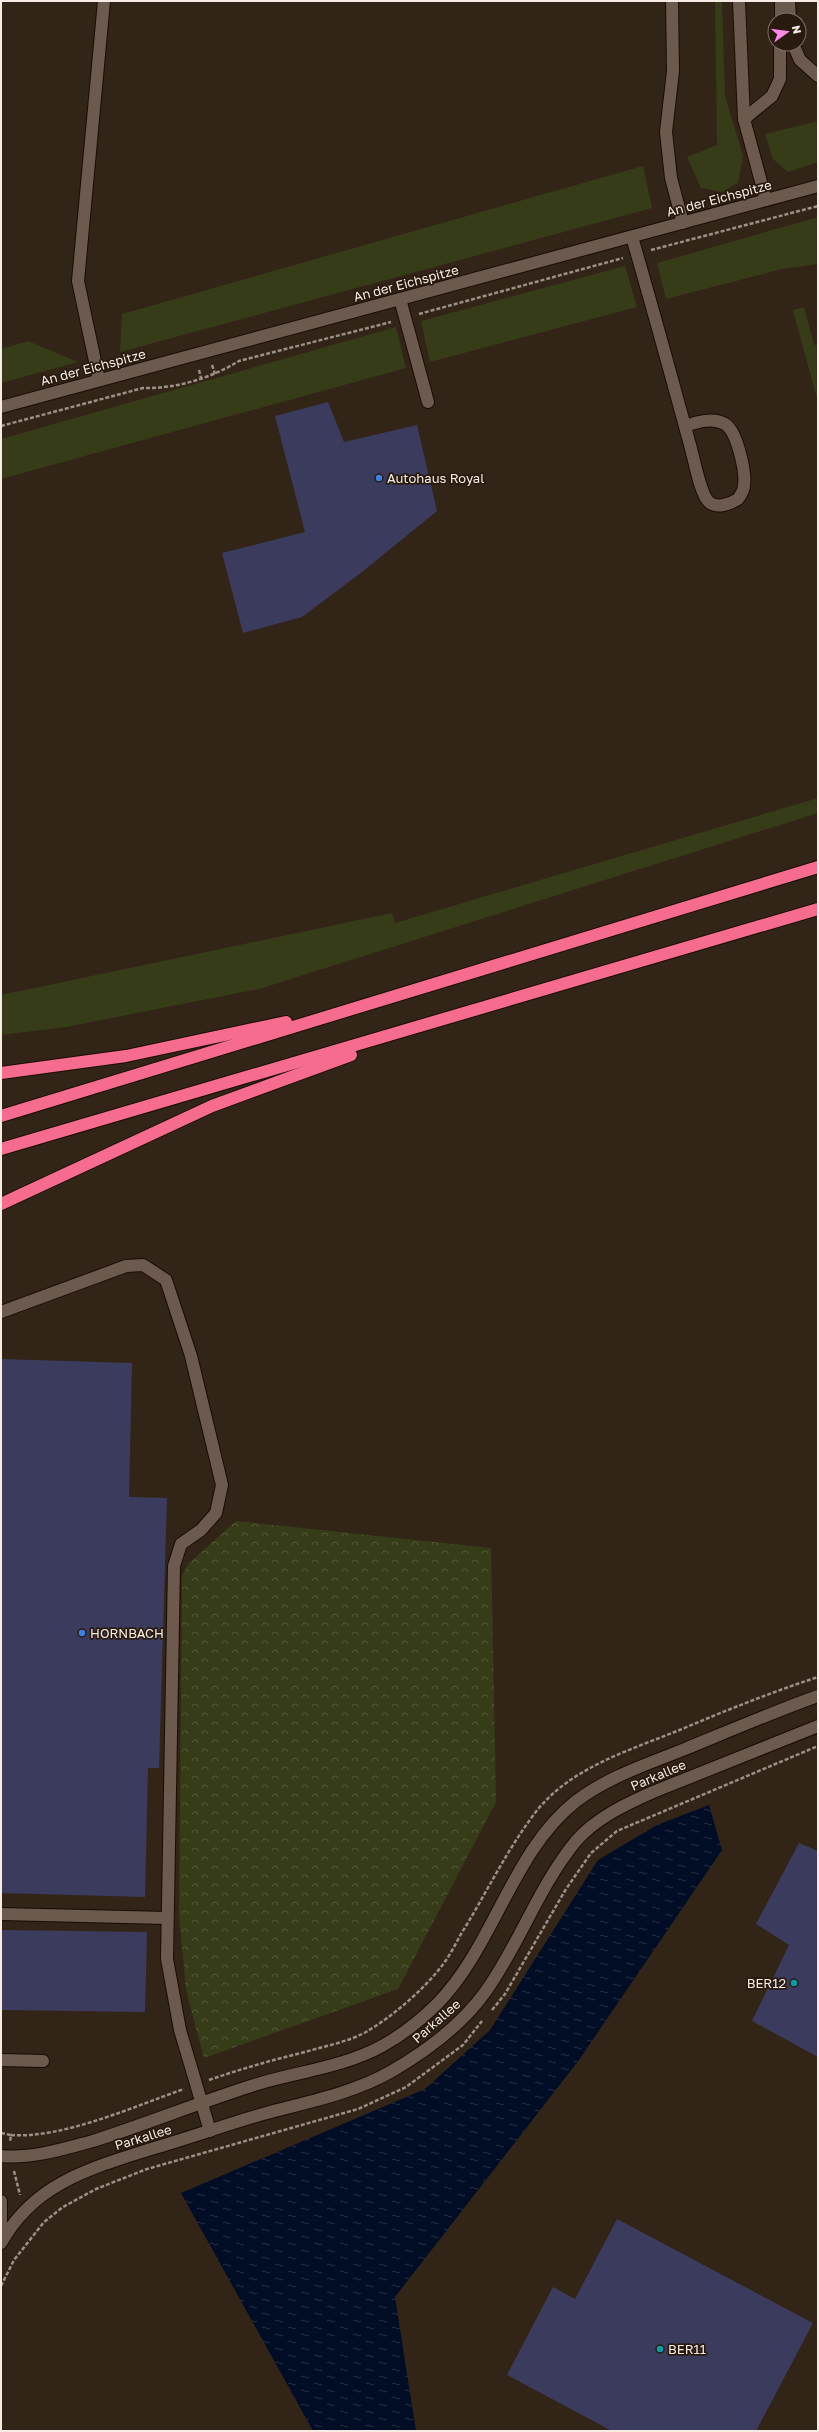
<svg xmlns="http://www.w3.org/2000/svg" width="819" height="2432" viewBox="0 0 819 2432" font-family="'Golos Text',sans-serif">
<defs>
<pattern id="forest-crowns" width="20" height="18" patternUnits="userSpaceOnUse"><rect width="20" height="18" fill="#363c17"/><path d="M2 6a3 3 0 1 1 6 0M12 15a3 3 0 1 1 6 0" fill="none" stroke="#545839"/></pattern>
<pattern id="water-ripples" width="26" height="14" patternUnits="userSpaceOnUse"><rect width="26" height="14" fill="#010c25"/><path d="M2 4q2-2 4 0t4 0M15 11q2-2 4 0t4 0" fill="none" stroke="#273044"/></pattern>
</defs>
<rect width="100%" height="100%" fill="#332418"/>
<g fill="#363c17">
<polygon points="715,1 722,1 725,96 743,156 738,183 722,192 701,188 687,157 717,145"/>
<polygon points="818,121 818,162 788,172 773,159 765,134"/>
<polygon points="643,166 652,208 120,352 122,314"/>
<polygon points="818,217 818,264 782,269 666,299 657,263"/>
<polygon points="625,266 637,307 430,362 421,321"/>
<polygon points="804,307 814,345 818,344 818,402 793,310"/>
<polygon points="396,327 406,368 1,479 1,439"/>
<polygon points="28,341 78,362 1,383 1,349"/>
<polygon points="818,798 818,813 259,989 66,1027 1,1035 1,995 392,913 395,923"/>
</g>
<polygon fill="url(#forest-crowns)" points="236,1521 491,1548 496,1802 398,1989 204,2058 186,1990 179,1915 182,1575 189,1563"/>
<polygon fill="url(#water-ripples)" points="709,1805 722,1850 579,2060 395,2297 416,2431 313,2431 181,2193 425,2089 490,2030 598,1860 657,1825"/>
<g fill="#3b3b5d">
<polygon points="328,402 344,442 417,425 437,511 362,572 302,617 243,633 222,553 305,532 275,416"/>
<polygon points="1,1359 132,1363 129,1497 167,1498 159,1768 148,1768 145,1897 1,1893"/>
<polygon points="799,1843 818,1851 818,2057 752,2021 789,1945 756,1924"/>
<polygon points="1,1930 147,1932 145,2012 1,2010"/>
<polygon points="617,2219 813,2323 756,2431 612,2431 507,2375 553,2287 575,2299"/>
</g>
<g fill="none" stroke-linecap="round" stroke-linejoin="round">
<defs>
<g id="minor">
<polyline points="672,1 673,71 666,132 671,178 683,223"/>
<polyline points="739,1 744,119 766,200"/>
<polyline points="789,1 790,20"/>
<polyline points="781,20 781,1"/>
<polyline points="793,44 800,60 818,76"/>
<polyline points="744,119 772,96 780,79 780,44"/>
<path d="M632 237C652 306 671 375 690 445 694 458 700 494 709 502 717 509 730 504 738 499 741 495 744 491 744 485 746 472 737 431 725 424 713 417 697 422 685 426"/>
<polyline points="400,299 428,402"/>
<polyline points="99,380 78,281 104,1"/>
<polyline points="1,407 818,186"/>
<polyline points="1,1312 126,1266 143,1265 166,1280 191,1356 222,1485 216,1513 201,1530 181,1544 174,1566 167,1959 180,2030 210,2131"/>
<polyline points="1,1914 167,1918"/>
<polyline points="1,2060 43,2061"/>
<path d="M1 2156C32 2159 63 2149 93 2141 146 2124 198 2103 251 2086 294 2072 342 2068 382 2046 402 2035 421 2020 437 2004 494 1946 512 1852 575 1802 607 1777 648 1764 685 1749 729 1731 773 1712 818 1696"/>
<polyline points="1,2201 1,2231"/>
<path d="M1 2243C34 2183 91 2168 151 2149 189 2138 225 2125 263 2114 307 2102 352 2094 392 2071 428 2050 462 2025 486 1991 520 1943 539 1886 576 1841 596 1818 626 1804 653 1792L818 1726"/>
</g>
<g id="highway">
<polyline points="1,1073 126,1056 286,1022"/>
<polyline points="1,1116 818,867"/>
<polyline points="1,1149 818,909"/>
<polyline points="1,1204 212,1106 351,1055"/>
</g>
</defs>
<use href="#minor" stroke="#1a0c04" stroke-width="14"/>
<use href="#highway" stroke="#1a0c04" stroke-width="14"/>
<g stroke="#9c8f86" stroke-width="2.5" stroke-dasharray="4 2" stroke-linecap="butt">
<polyline points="651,250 818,206"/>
<polyline points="419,314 623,258"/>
<polyline points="212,365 215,374"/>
<polyline points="199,370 201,378"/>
<path d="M1 426 143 388C176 389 211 378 239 361L391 322"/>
<polyline points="492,2010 505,1994 566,1889 591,1853 617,1831 818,1746"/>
<path d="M209 2080C241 2069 272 2060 305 2052 325 2046 348 2042 366 2032 393 2016 422 1991 441 1967 449 1957 455 1945 461 1934 486 1894 506 1851 535 1813 570 1767 631 1750 682 1729 727 1710 772 1692 818 1677"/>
<polyline points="1,2133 11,2135 10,2142"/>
<path d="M11 2135C62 2139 135 2106 184 2089"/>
<polyline points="14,2171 20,2195"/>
<polyline points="1,2286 14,2260 44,2222 63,2207 96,2189 147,2169 358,2109 406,2087 463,2045 482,2021"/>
</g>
<use href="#minor" stroke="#6d5a4e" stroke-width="12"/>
<use href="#highway" stroke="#f66c8e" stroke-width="12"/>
</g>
<g fill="#3f7fe0" stroke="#291a0f" stroke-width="1.5">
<circle cx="379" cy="478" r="4"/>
<circle cx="82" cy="1633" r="4"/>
</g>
<g fill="#0f9aa8" stroke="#291a0f" stroke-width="1.5">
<circle cx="794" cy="1983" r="4"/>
<circle cx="660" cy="2349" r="4"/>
</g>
<g text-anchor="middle" stroke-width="3.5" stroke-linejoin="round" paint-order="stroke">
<g font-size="13" fill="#f6ece4" stroke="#291a0f">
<text transform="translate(719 198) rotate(-15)" y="5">An der Eichspitze</text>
<text transform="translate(406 283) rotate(-15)" y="5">An der Eichspitze</text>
<text transform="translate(93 367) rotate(-15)" y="5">An der Eichspitze</text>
<text transform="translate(658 1775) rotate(-23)" y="5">Parkallee</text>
<text transform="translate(436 2021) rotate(-41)" y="5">Parkallee</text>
<text transform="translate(143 2137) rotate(-17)" y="5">Parkallee</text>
</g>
<g font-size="13" fill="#f6ece4" stroke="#291a0f" text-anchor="start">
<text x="387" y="483">Autohaus Royal</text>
<text x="90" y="1638">HORNBACH</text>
<text x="786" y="1988" text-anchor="end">BER12</text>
<text x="668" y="2354">BER11</text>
</g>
</g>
<rect width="819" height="2432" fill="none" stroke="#f6ece4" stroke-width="4"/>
<g transform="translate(787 32) rotate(76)"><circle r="19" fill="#291a0f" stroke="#7b6e64"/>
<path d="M0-3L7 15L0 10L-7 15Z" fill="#f988e9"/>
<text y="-6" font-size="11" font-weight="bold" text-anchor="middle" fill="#f6ece4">N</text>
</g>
</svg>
